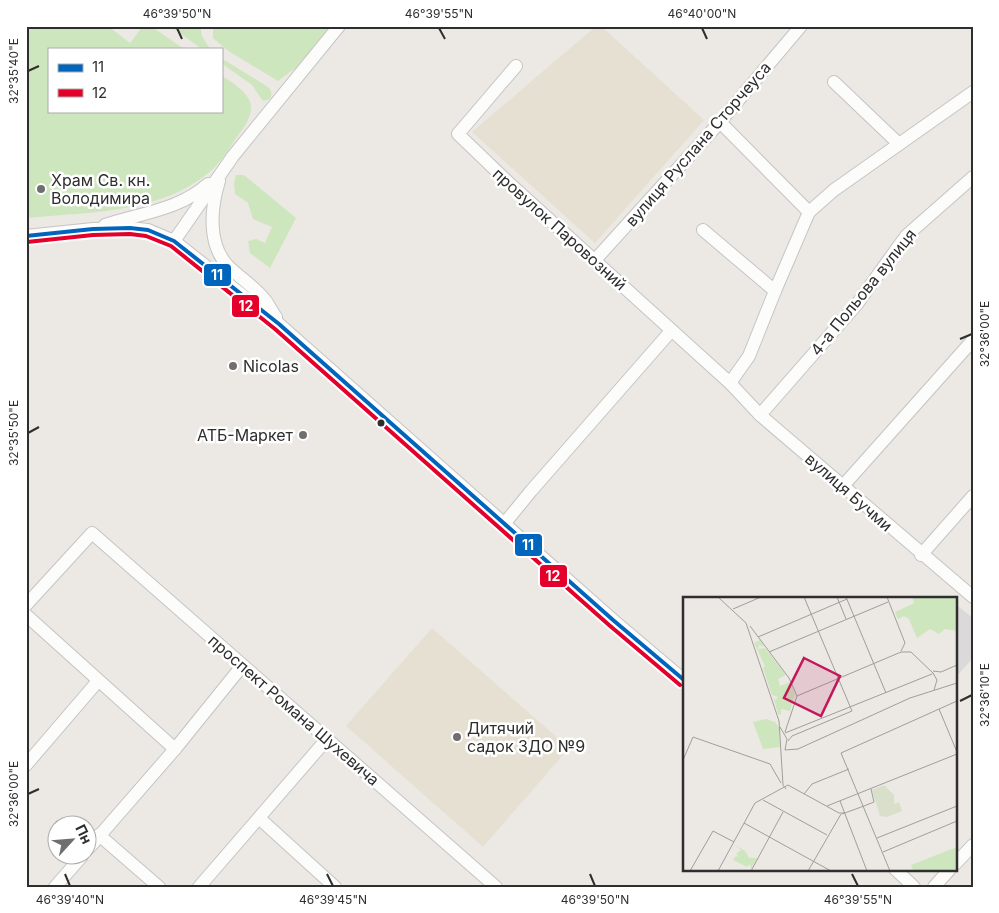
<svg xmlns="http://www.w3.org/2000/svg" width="999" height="913" viewBox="0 0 999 913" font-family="Inter,sans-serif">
<rect width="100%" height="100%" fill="#ece8e4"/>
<polygon fill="#dcd9db" points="955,604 973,618 973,658 955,678"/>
<g fill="#e6e0d3">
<polygon points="596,26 601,26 704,120 595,243 472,132"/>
<polygon points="432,628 569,748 483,847 346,726"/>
</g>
<g fill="#cee6be">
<path d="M26 26H108L130 43 143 26H151L184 49H49V111H221V75C248 93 263 103 239 134 231 145 224 158 214 168 164 214 90 212 26 218Z"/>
<polygon points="170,26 200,26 202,36 210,49 202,49"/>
<polygon points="213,26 330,26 298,66 278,81 227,50 213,38"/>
<path d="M221 58 268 87C272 91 272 94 270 99L263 101 252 85 221 63Z"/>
<polygon points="236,175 244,175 296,218 270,268 250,253 248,241 256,239 265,243 272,227 253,219 248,203 235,194 234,183"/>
</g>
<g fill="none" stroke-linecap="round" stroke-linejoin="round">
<defs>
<g id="minor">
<polyline points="516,66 458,134 510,184 730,383 760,415 973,597"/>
<polyline points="834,82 899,144"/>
<polyline points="720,122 809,212"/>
<path d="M219 181C211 207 207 244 228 266 240 278 255 287 265 300 269 305 272 312 276 317"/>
<path d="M105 225C141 213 179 210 208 184"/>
<polyline points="703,230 775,291"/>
<polyline points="26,236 93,229 130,228 148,230 174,241 279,324 613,620 684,680"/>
<polyline points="174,241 233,156 339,26"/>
<polyline points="595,260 720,122 801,26"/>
<polyline points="730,383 749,356 775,291 809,212 834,190 973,92"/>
<polyline points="760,415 857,304 906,236 973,177"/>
<polyline points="842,487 973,340"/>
<polyline points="504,524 531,491 671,331"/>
<polyline points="921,555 973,496"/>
<polyline points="26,605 92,533 496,887"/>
<polyline points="26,615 175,749"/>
<polyline points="26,765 98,681"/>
<polyline points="259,818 335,887"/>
<polyline points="99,835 159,887"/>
<polyline points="88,849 175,749 242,666"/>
<polyline points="955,864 973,845"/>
<polyline points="895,869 914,887"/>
<polyline points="55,887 82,856"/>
<polyline points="199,887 327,739"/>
<polyline points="934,887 950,869"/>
</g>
</defs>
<use href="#minor" stroke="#c5c4c5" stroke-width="14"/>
<use href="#minor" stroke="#fcfcfb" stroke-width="12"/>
<defs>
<polyline id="bus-1" points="26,236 93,229 130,228 148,230 174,241 279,324 613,620 684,680"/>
<polyline id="bus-2" points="27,242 93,235 130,234 146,236 171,246 275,329 609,625 680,685"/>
</defs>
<use href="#bus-1" stroke="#fff" stroke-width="8"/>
<use href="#bus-2" stroke="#fff" stroke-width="8"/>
<use href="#bus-1" stroke="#0065bd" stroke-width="4"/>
<use href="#bus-2" stroke="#e4002b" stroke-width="4"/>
</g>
<path fill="none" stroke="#2e2e2e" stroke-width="2" d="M177 28 182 39M439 28 445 39M702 28 707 39M28 71 39 66M960 339 972 334M28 433 39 427M960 701 972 695M28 794 39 789M65 874 70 886M327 874 333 886M590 874 595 886M852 874 858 886"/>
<g fill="#706f6e" stroke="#fff" stroke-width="2">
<circle cx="41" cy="189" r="5"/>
<circle cx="233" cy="366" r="5"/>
<circle cx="303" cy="435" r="5"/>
<circle cx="457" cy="737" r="5"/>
</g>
<circle fill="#2e2e2e" stroke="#fff" stroke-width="2" cx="381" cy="423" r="4.5"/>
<g text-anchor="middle" stroke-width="5" stroke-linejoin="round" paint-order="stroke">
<g font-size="16" fill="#2e2e2e" stroke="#fff">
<text transform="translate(698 144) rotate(-49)" y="6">вулиця Руслана Сторчеуса</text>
<text transform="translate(560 229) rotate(42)" y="6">провулок Паровозний</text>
<text transform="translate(863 292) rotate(-51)" y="6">4-а Польова вулиця</text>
<text transform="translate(849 492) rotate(41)" y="6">вулиця Бучми</text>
<text transform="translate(294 710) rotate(41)" y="6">проспект Романа Шухевича</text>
</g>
<g font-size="16" fill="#2e2e2e" stroke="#fff" text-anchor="start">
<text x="51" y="186">Храм Св. кн.<tspan x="51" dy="18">Володимира</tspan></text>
<text x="243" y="372">Nicolas</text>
<text x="293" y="441" text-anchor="end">АТБ-Маркет</text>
<text x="467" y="734">Дитячий<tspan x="467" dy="18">садок ЗДО №9</tspan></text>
</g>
</g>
<g transform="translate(683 597)">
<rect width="274" height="274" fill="#ece8e4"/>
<path d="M229 0H274V34L262 32 256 37 247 32 234 41 226 22 221 19 215 22 212 15 231 6ZM77 43 81 50 76 48 75 52 82 51 103 78 95 82 97 89 107 85 112 97 107 114 98 112V118L95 117 90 99 92 103 95 100 89 98 80 71 82 69 71 46ZM83 122 92 125 96 131 97 150 80 152 70 125ZM52 248 62 254 66 261H74L68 272 67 267 64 270 50 263 53 259 56 260 53 257 58 253ZM274 250 273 274 230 273 228 268Z" fill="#cee6be"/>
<path d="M201 188 211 198V207L216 205 219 214 204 220 197 219 189 193Z" fill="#d8e0cc"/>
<path fill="none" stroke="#a09e9b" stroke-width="1" d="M35 0 63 26 96 124 100 188 103 192M154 0 163 22M163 0 203 96M204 0 222 46 218 54M50 12 78 0M67 29 106 81 114 99M75 40 164 2M86 55 205 5M250 74 258 75 274 68M250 76 254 83 251 93M256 112 274 155M97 130 104 142 102 153M102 135 114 99 218 55H228L251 77M102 136 249 77M105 144 109 139 169 114 121 0M102 153 115 152 227 101 274 86M0 163 10 140 87 167 98 186M105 188 156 216H161M121 197 129 187 166 172M80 203 144 238M157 204 184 274M144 209 274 157M181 209 191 205 188 192M159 217 181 209M61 226 148 274M194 241 274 209M200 255 274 224M7 274 30 234 51 245M35 274 72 206 105 188M68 274 100 215M125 274 158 217M207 274 158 156 274 104"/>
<path fill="#c2185b" fill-opacity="0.15" stroke="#c2185b" stroke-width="2.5" d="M121 61 157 79 138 119 101 101Z"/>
<rect width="274" height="274" fill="none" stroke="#2e2e2e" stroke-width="2.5"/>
</g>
<g stroke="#fff" stroke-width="2">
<rect x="203" y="263" width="29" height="24" rx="5" fill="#0065bd"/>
<rect x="231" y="294" width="29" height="24" rx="5" fill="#e4002b"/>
<rect x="514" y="533" width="29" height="24" rx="5" fill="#0065bd"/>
<rect x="539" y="564" width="29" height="24" rx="5" fill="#e4002b"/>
</g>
<g font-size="14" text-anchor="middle" font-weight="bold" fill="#fff">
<text x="217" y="280">11</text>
<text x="246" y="311">12</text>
<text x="528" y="550">11</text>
<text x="553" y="581">12</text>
</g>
<rect width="999" height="913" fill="none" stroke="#ffffff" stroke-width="55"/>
<rect x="48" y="48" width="175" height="65" fill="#ffffff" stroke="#ababab"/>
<rect x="58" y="64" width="25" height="8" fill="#0065bd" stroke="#ababab"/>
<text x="92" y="72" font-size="15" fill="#2e2e2e">11</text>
<rect x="58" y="89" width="25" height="8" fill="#e4002b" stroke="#ababab"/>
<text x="92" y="98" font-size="15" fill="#2e2e2e">12</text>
<g transform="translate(72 840) rotate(64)"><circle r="24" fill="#ffffff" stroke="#ababab"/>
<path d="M0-4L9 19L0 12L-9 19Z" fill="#706f6e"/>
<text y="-8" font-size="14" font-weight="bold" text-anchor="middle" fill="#2e2e2e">Пн</text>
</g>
<rect x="28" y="28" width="944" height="858" fill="none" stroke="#2e2e2e" stroke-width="2"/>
<g font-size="12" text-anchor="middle" fill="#2e2e2e">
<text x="177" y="18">46°39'50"N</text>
<text x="439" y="18">46°39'55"N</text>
<text x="702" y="18">46°40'00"N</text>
<text transform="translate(14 71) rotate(-90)" y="4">32°35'40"E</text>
<text transform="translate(985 334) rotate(-90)" y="4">32°36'00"E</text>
<text transform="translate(14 433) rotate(-90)" y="4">32°35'50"E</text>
<text transform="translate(985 695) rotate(-90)" y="4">32°36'10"E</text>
<text transform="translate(14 794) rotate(-90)" y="4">32°36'00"E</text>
<text x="70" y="904">46°39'40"N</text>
<text x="333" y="904">46°39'45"N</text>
<text x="595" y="904">46°39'50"N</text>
<text x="858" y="904">46°39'55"N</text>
</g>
</svg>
